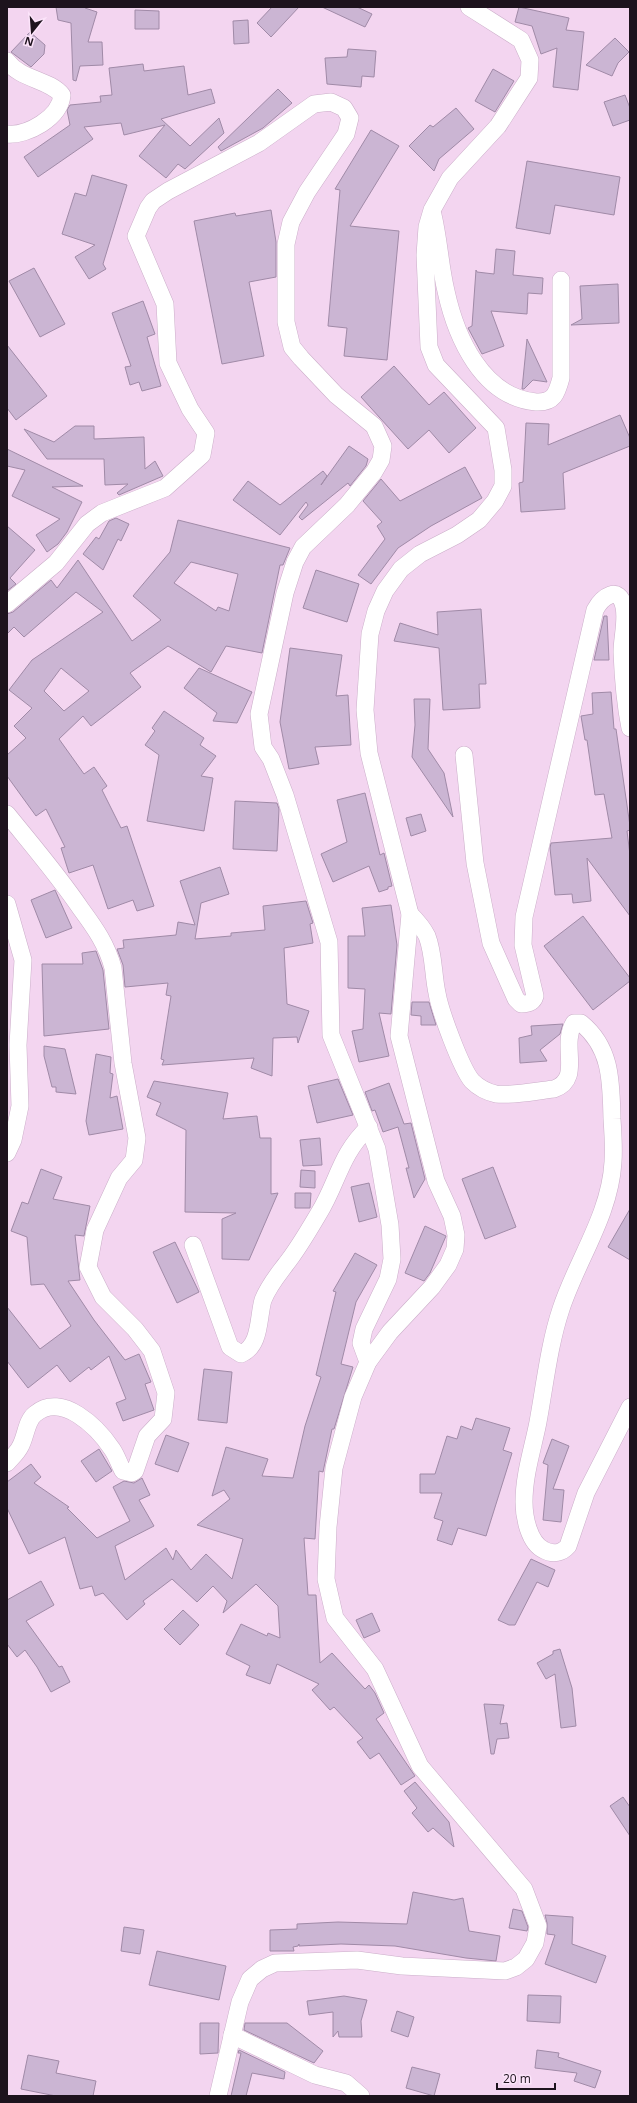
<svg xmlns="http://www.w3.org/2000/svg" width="637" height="2103" viewBox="0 0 637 2103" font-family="'Open Sans',sans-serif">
<rect width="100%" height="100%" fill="#f3d5f0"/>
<g fill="#cbb5d3" stroke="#a08aa7" fill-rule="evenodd">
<polygon points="56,7 86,7 85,8 97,12 88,42 102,42 103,65 80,66 76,81 73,80 71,23 58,20"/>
<polygon points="272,7 299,7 271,37 257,23"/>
<polygon points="322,7 357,7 372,14 365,27"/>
<polygon points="519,7 569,18 566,30 584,32 578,90 553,87 557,48 541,54 532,26 515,22"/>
<polygon points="135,10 159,11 159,29 135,29"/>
<polygon points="248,20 249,43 234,44 233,21"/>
<polygon points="30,32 45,45 44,54 31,67 11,52"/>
<polygon points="615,38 629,52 618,63 612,76 586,65"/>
<polygon points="348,49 376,51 374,77 362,76 361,87 327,84 325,58 347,57"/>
<polygon points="143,64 144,71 184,66 188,95 211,89 215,103 161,119 190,146 219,118 224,133 185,169 178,164 166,178 139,156 165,125 124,135 121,123 84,127 93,139 38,177 24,157 70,125 67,110 70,105 101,102 100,96 112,95 109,68"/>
<polygon points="493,69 514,81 495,112 475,101"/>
<polygon points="278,89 292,103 263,128 221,151 218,147"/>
<polygon points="625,95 630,108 630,120 613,126 604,102"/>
<polygon points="456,108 474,129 439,159 434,171 409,146 430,125 433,127"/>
<polygon points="371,130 399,146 350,226 399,231 387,360 344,356 347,328 328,326 340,190 335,189"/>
<polygon points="527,161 620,177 614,215 555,205 550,234 516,228"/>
<polygon points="92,175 127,185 103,264 106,269 89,279 75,257 95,245 62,234 75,193 86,196"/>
<polygon points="271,210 276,242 276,277 249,282 264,356 222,364 194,221 235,213 236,216"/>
<polygon points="496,249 515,251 513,275 543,278 542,294 528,293 527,314 491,311 504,346 482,354 468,328 472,326 476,270 477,272 494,274"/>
<polygon points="34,268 65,324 40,337 9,281"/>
<polygon points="618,284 619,323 571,325 582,319 580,286"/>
<polygon points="143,301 155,334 147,337 161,386 142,391 139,382 130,385 125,367 131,366 112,313"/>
<polygon points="527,339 547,382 533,380 524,389 522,389"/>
<polygon points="7,345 47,396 16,420 7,408"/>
<polygon points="394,366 429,405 444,392 476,428 449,453 429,430 408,449 361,397"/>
<polygon points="620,415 630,438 630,446 563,473 565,509 521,512 519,483 523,482 526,423 549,424 548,445"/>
<polygon points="75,426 94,426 94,439 144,437 145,469 155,461 163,476 119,495 117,493 128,484 105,485 104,459 47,459 24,429 54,442"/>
<polygon points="349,446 368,459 366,466 350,486 348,483 302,520 299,517 308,505 306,502 280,535 233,500 248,481 280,505 323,471 327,476 321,485"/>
<polygon points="7,449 83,486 52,487 82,502 67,532 58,544 47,552 36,535 60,519 12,496 25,470 7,466"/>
<polygon points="465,467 482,498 431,526 398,548 371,584 358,575 385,539 377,526 382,522 363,501 381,479 400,501"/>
<polygon points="116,518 129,524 121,541 118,539 103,570 83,554 96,537 99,539 109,521"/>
<path d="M178 520 290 548 283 565H280L262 653 226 646 211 672 168 646 130 673 141 687 91 726 83 716 59 739 84 774 94 767 107 786 102 790 121 828 127 826 154 906 137 911 133 900 108 909 93 865 69 873 61 848 65 847 46 809 36 816 7 776V755L26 738 14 726 32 708 9 690 32 660 103 612 76 592 24 637 14 627 7 634V614L13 612 51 580 57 588 78 560 132 641 161 620 133 596 170 552ZM191 562 238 574 229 611 218 607 216 611 174 583ZM61 668 89 691 64 711 44 691Z"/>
<polygon points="7,526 35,550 10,578 16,584 7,591"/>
<polygon points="316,570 359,584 347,622 303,608"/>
<polygon points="481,609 486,684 479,684 480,708 443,710 439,648 394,641 400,623 438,635 437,612"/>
<polygon points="604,616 607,616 609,660 594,660"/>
<polygon points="290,648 342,655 336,696 348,695 351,745 315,747 319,764 289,769 280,722"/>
<polygon points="199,668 252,692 237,723 213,721 217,713 184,688"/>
<polygon points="611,692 614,729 616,729 630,826 630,830 627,831 630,855 630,916 587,858 591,901 573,903 572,894 555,895 550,848 551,843 612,838 604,794 595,795 587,740 585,740 581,716 593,714 592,693"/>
<polygon points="414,699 430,699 428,749 444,773 453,817 412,757 415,725"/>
<polygon points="164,711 204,738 200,745 216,756 201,776 213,778 204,831 147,821 159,755 145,745 155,731 152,728"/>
<polygon points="365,793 380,855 384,853 392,886 388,887 388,889 379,892 369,866 333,882 321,854 347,842 337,800"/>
<polygon points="235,801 277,803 279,809 277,851 233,849"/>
<polygon points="421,814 426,831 411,836 406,818"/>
<polygon points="220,867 229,894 201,903 195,939 231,936 231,933 265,930 263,906 306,901 313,923 310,924 313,943 284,948 287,1004 309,1011 298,1043 297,1037 273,1038 272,1076 251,1068 254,1058 162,1065 164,1060 161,1059 171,996 166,995 168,983 125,987 123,965 117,949 124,948 123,940 176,935 178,922 195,925 180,881"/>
<polygon points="55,890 72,928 46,938 31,900"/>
<polygon points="391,905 397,945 391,1014 379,1013 389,1056 359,1062 352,1031 363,1029 365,989 348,988 348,936 365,936 362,908"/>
<polygon points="583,916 630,978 630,981 593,1010 544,946"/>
<polygon points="96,951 103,970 109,1029 44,1036 42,964 83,964 82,953"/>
<polygon points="412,1002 429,1002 436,1025 421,1025 421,1016 411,1015"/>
<polygon points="563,1024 560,1034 540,1050 547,1061 520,1063 519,1038 532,1035 531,1026"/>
<polygon points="44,1046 65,1049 76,1094 56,1092 56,1087 52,1087 44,1056"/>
<polygon points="96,1054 111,1057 110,1073 113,1074 110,1098 117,1096 123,1129 89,1135 86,1121"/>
<polygon points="338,1079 353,1115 317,1123 308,1086"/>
<polygon points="154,1081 228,1093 223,1119 257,1116 260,1138 271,1138 271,1194 278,1193 249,1260 222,1259 222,1219 236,1213 185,1212 186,1130 156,1115 161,1103 147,1097"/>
<polygon points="389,1083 404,1124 411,1123 425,1179 414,1198 406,1168 409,1168 398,1127 383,1132 375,1110 372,1111 365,1092"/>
<polygon points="320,1138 322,1165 303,1166 300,1140"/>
<polygon points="493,1167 516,1227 485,1239 462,1179"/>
<polygon points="41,1169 62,1177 53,1199 90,1206 84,1236 75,1235 80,1280 68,1281 94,1320 125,1360 139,1354 151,1382 145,1384 154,1410 123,1421 116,1403 126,1399 109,1356 91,1370 89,1367 70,1382 57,1365 28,1388 7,1361 7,1307 40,1349 71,1326 44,1284 31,1285 27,1237 11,1231 22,1202 28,1204"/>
<polygon points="301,1170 315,1171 315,1188 300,1187"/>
<polygon points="369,1183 377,1217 359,1222 351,1187"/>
<polygon points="295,1193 311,1193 310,1208 295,1208"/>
<polygon points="630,1209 630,1260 608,1247"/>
<polygon points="425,1226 446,1236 430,1273 424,1281 405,1273"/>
<polygon points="175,1242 199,1292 177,1303 153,1252"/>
<polygon points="355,1253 377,1265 356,1302 341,1364 353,1367 334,1429 332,1429 323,1472 319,1471 315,1539 304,1538 308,1595 316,1595 320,1663 332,1653 365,1689 369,1685 375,1693 384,1713 376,1719 415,1776 401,1785 379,1753 370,1759 357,1742 363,1738 334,1707 330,1710 312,1690 319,1684 277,1664 270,1684 246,1675 250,1666 226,1654 241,1624 267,1636 268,1633 280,1638 278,1606 256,1584 223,1613 227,1601 213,1586 197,1602 172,1579 143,1601 145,1604 127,1620 103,1593 95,1596 92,1586 80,1589 65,1537 29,1554 7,1508 7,1482 31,1464 41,1477 34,1483 69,1507 67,1508 97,1538 130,1521 113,1487 124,1481 134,1483 142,1478 150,1495 139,1500 154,1526 115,1546 125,1580 166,1548 173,1560 176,1550 191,1570 206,1554 232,1579 243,1539 197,1525 230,1499 224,1490 212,1496 226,1447 268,1459 262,1476 293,1478 305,1426 321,1377 316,1375 336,1292 333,1291"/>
<polygon points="204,1369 232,1372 227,1423 198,1420"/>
<polygon points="476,1418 510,1428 503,1450 512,1453 486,1536 458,1528 452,1545 437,1540 443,1521 434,1518 442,1493 420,1493 420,1474 435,1474 447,1436 457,1439 461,1426 472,1430"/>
<polygon points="166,1435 189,1443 178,1472 155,1464"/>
<polygon points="552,1439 569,1446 553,1489 564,1490 561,1522 543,1520 548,1465 543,1463"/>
<polygon points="99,1449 112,1471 96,1482 81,1461"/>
<polygon points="531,1559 555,1570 548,1587 537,1582 515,1625 509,1625 498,1620"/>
<polygon points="41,1581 54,1605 26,1621 59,1667 62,1666 70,1682 51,1692 37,1667 25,1650 17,1657 7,1644 7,1600"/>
<polygon points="183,1610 199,1625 180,1645 164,1629"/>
<polygon points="372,1613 380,1631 364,1638 356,1620"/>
<polygon points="560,1649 572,1688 576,1726 561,1728 555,1674 546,1679 537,1663 553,1654 553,1651"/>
<polygon points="484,1704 504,1705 500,1724 507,1723 509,1738 497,1739 494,1754 491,1754"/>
<polygon points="415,1782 449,1822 454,1847 433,1828 428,1832 412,1813 417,1808 404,1791"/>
<polygon points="623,1797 630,1807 630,1836 610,1806"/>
<polygon points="413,1892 454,1900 463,1898 469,1931 500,1936 496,1961 466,1958 395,1946 341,1944 299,1946 299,1944 298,1946 293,1947 294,1951 270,1951 270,1930 297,1929 297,1924 338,1922 407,1924"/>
<polygon points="513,1909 522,1911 528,1927 527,1931 509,1928"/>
<polygon points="545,1915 573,1917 572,1944 606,1956 596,1983 545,1964 555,1935 547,1934 547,1923"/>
<polygon points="124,1927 144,1930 140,1954 121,1951"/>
<polygon points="157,1951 226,1966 219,2000 149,1985"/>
<polygon points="528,1995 561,1996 560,2023 527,2021"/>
<polygon points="344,1996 367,2000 361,2021 362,2037 339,2037 338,2031 333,2037 333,2012 309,2015 307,2001"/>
<polygon points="397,2011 414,2017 408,2037 391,2031"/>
<polygon points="200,2023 219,2023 218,2053 200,2054"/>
<polygon points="245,2023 287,2023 323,2051 314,2063 244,2030"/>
<polygon points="239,2050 285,2072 284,2079 252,2073 246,2096 231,2096 241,2053 238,2053"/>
<polygon points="537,2050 559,2053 558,2057 601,2071 595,2088 574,2081 577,2073 535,2068"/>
<polygon points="28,2055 59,2061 56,2073 96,2081 93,2096 56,2096 21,2089"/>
<polygon points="412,2067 440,2074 434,2096 406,2088"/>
</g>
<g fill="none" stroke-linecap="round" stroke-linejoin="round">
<defs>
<g id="minor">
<path d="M7 61C21 80 49 79 62 95 60 118 27 136 7 134"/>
<path d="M433 215C439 240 440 266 446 291 456 337 482 397 536 402 554 403 557 393 561 378V280"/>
<polyline points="7,604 56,563 87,524 102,513 165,488 202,455 206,433 190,409 168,363 165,304 136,236 148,208 153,201 168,191 259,143 314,104 331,102 344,108 350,118 346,134 307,192 291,222 286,244 286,322 292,347 301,358 336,395 374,426 383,446 381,460 374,472 347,505 303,547 295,562 285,593 259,714 263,747 271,759 285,795 329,942 331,1035 377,1149 390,1225 392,1259 388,1279 364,1329 361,1343 368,1362"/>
<path d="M464 755 475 863 491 943 516 999 521 1004C528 1004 533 1003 535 996L523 945 524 917 595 610C602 597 619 584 624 607 627 621 622 638 622 652 623 678 625 703 630 728"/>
<path d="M7 814C32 845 58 875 81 909 95 928 107 945 113 968L123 1063 137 1138 134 1160 119 1178 95 1230 88 1267 103 1297 135 1329 152 1351 166 1393 163 1419 147 1436 135 1471 132 1473 123 1471C119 1464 117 1456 112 1449 98 1428 62 1391 35 1414 26 1421 26 1437 20 1447 17 1453 11 1458 7 1463"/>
<polyline points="7,904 23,960 18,1045 20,1106 13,1140 7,1153"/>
<path d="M410 914C417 921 423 928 427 936 434 954 433 975 437 993 440 1011 461 1068 472 1081 478 1087 487 1092 496 1094 514 1096 535 1091 554 1089 583 1079 560 1046 574 1023H581C612 1048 611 1083 612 1119 613 1133 614 1148 613 1162 610 1215 577 1260 561 1309 549 1345 545 1384 538 1422 533 1448 524 1474 524 1502 524 1517 529 1543 544 1550 553 1555 562 1553 568 1546L586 1493 630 1407"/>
<path d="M193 1245 230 1347 241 1354C261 1346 258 1317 263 1300 269 1285 277 1276 286 1264 298 1249 309 1230 319 1213 338 1182 340 1154 369 1127"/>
<polyline points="232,2035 315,2075 346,2083 361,2096"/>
<polyline points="218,2096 240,2002 250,1979 262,1969 275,1963 357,1960 402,1966 505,1971 516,1967 526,1959 535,1943 538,1926 524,1889 420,1766 375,1669 335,1618 326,1579 328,1527 334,1468 353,1397 368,1362 390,1332 432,1287 448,1265 455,1249 456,1235 452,1216 436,1181 399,1036 410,914 369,753 365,710 370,634 376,611 385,591 401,569 420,554 457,535 479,520 495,501 503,486 503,470 496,428 436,365 429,347 425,255 427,227 432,210 450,178 498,126 529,78 530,60 521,40 469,7"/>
</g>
</defs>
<use href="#minor" stroke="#cbaec9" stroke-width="18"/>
<use href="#minor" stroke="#fff" stroke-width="17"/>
</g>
<rect width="637" height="2103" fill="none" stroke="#1d131d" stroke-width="16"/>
<g transform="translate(32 32) rotate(197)" stroke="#fce4fa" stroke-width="3" paint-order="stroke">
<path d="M0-3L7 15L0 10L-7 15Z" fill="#1d131d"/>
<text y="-6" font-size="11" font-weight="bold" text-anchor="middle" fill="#1d131d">N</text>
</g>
<path d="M497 2083v6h58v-6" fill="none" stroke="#1d131d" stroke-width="2"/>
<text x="503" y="2083" font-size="12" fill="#1d131d" stroke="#fce4fa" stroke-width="3" paint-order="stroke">20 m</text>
</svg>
